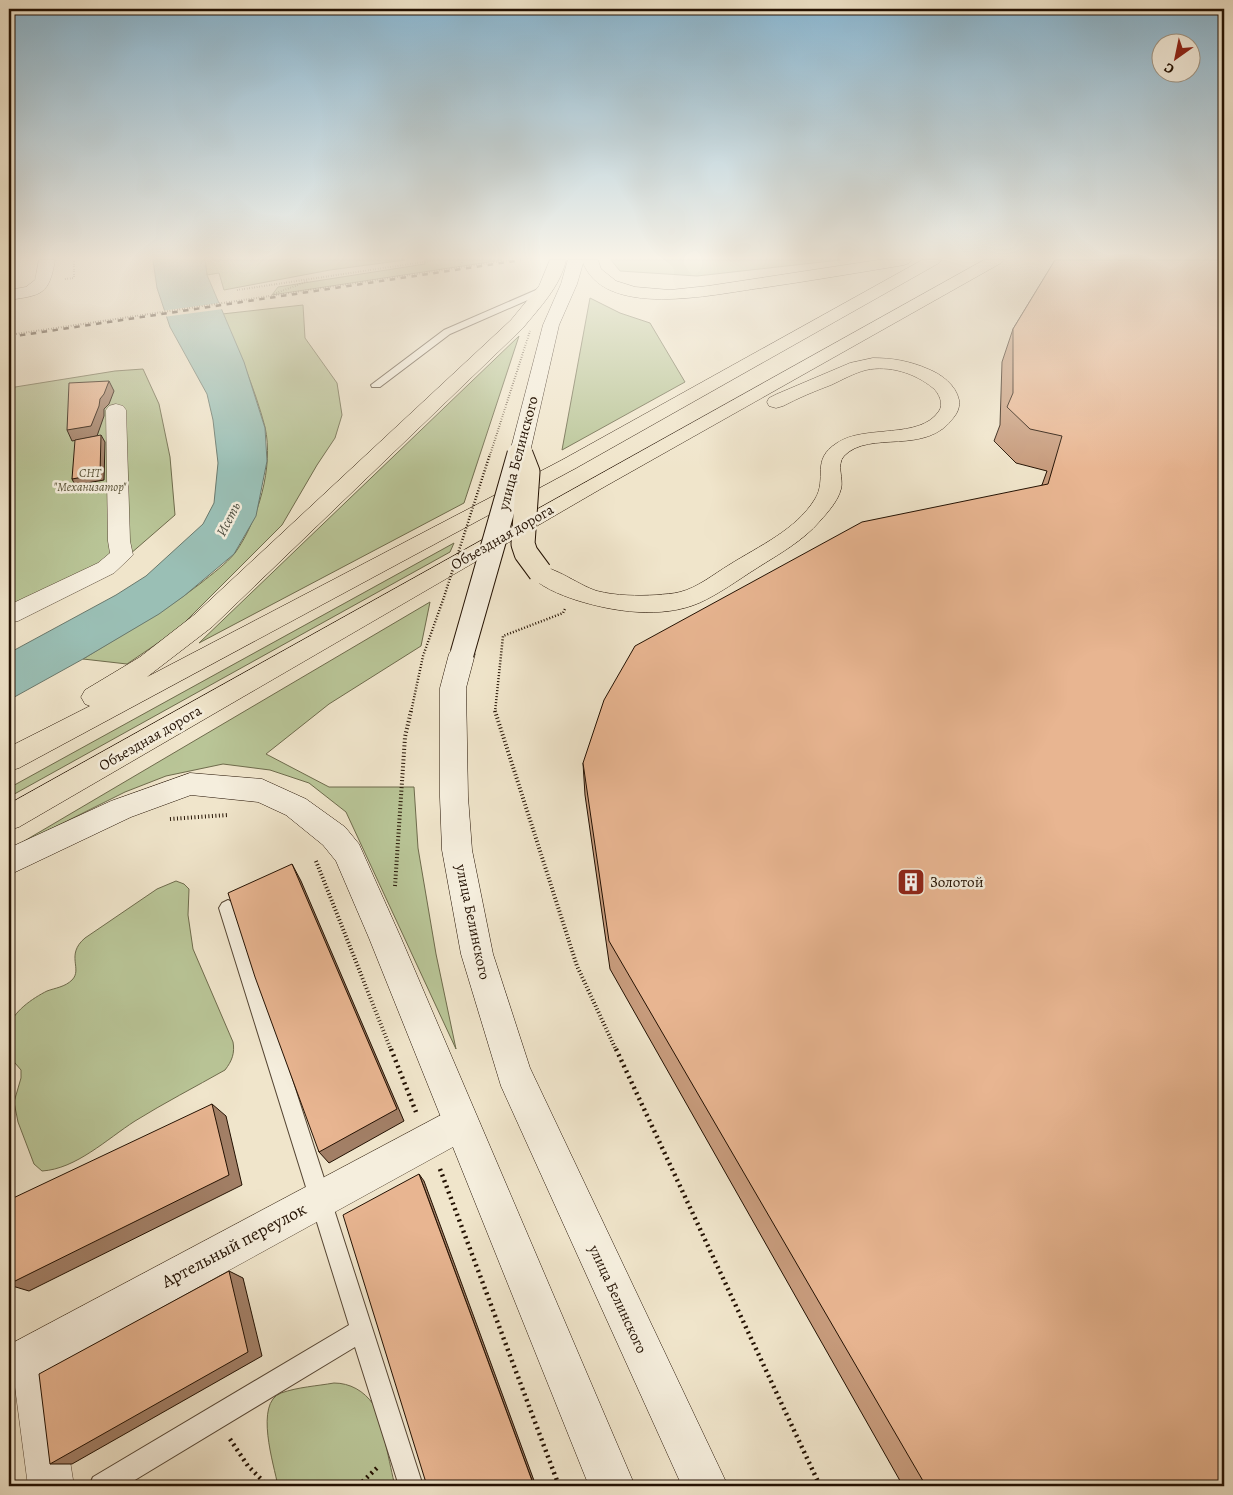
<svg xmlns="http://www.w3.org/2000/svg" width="1233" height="1495" viewBox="0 0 1233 1495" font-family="Alegreya,serif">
<rect width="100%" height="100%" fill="#f0e5cb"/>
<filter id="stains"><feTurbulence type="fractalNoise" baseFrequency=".004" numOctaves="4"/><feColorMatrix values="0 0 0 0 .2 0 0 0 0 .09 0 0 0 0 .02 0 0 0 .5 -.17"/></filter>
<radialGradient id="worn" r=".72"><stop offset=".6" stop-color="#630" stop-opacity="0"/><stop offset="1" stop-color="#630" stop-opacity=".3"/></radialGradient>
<g fill="#b9c597" stroke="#6e6b4c">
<polygon points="205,260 405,260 330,270 224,290 219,273 207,275"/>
<polygon points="424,260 502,260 272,295 278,287 425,264"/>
<polygon points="611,260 840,260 697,276 620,271"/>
<polygon points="590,298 620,313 650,323 685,382 562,450"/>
<path d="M303 305 305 338 337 383 342 415 335 438 317 465 282 525 177 630 127 664 83 659C123 634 164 612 201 583 212 574 226 564 235 553 258 521 274 466 265 427 255 389 238 349 222 314Z"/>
<polygon points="519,336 464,503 199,643"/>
<polygon points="143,369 159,404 170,457 175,515 107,574 9,620 9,388 115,371"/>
<polygon points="454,543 450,552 9,797 9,788"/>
<polygon points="430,602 421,646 329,704 266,754 329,787 414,787 418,848 436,954 456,1049 346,812 309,783 270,770 223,764 166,776 125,792 9,850"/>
<path d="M176 881 184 884 189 889 188 915 193 949 233 1042C235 1053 232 1061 225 1070 195 1087 164 1103 135 1121 107 1139 76 1169 42 1171L34 1164 18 1122 14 1102 21 1078V1070L9 1056C9 1047 7 1037 9 1028 12 1012 33 998 47 991 55 988 65 987 72 980 83 969 65 955 85 938L157 889Z"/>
<path d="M334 1383C350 1383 364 1391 373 1404 382 1419 390 1467 395 1486H278C274 1465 254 1403 281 1393 298 1387 317 1386 334 1383Z"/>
</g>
<polygon fill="#9abfb5" stroke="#6a796d" points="153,260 205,260 207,275 244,362 265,428 267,461 256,516 234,554 184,596 159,614 83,659 9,700 9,653 116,595 146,576 203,524 214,503 218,463 213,420 207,394 170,327 157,288"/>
<polygon fill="#f0e5cb" points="220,303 223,309 163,317 161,311"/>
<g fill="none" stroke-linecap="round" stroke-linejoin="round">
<defs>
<g id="lane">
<polygon points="543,287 546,288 546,292 450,334 380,387 372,387 371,385 444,330"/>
<polygon points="228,900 234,903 237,908 423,1486 399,1486 355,1347 125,1486 89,1486 93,1477 349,1325 219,908 222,903"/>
</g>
<g id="street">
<path d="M39 260H55C49 295 42 295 9 300V290L26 287 35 280Z"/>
<polygon points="116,404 123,406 126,410 130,541 133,555 114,573 18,621 9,623 9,605 98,563 110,553 108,541 106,410 109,406"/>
<polygon points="460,1105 473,1110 478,1123 473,1136 55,1366 74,1486 28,1486 15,1387 9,1389 9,1345"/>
</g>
<g id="secondary">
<polygon points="568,260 584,260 577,284 559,325 530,452 527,456 520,458 513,456 510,452 543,325 561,284"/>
<polygon points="462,645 471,648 475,654 466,688 468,797 472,850 493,954 530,1068 728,1486 682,1486 501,1086 461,954 442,850 440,797 440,688 449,654 453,648"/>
<polygon points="190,773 262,779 306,799 345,827 359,844 401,938 635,1486 589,1486 369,938 336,861 323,845 286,815 258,802 191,795 131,817 9,875 9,848 111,801"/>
</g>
<g id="primary">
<path d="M550 260H566C560 287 540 307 523 328L212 627 147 677 562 460 922 260H942L939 263 576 468 19 768 9 771V747L90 706 85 704 81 697 85 690 140 657 194 615 511 320 539 286Z"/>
<path d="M582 260H598L601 269 616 281 635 287 670 290 708 286 878 260H912L909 263 904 265C856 273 809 281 761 288 714 294 602 321 582 260Z"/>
<polygon points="984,260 1004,260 1001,263 604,487 19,827 9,830 9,804"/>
<path d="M873 358C892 358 910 361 928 369 941 374 956 385 959 400 960 406 958 412 954 417 926 457 870 429 844 456 836 465 844 479 841 489 838 501 828 512 820 521 803 541 779 554 757 568 738 580 719 594 699 603 662 619 614 612 576 600 561 595 537 586 528 572L532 567C550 562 577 585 597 591 617 596 637 596 657 595 664 594 673 594 680 592 697 588 714 574 729 565 759 546 796 530 815 499 828 478 810 460 837 443 865 424 920 440 939 411 944 404 939 393 933 388 915 373 889 365 866 370 854 373 842 380 831 385 815 391 798 398 783 406L776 408 769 406 767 402 769 398 777 394 850 363Z"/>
</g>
</defs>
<use href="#lane" stroke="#564634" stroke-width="2"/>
<use href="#street" stroke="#564634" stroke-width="1"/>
<use href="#secondary" stroke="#231102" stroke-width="1"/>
<use href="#primary" stroke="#231102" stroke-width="1"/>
<g stroke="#231102" stroke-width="2" stroke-dasharray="0.5 2" stroke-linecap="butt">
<polyline points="459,267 463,260"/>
<polyline points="65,279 74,278 74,260"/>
<polyline points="237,290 437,260"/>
<polyline points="274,294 308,281"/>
<polyline points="9,335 510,260"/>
</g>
<g stroke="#231102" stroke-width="2.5" stroke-dasharray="1 2" stroke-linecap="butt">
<polyline points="411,712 423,656 444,597"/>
<polyline points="495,712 503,636 563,613 565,609"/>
</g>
<g stroke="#231102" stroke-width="4" stroke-dasharray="1 2.5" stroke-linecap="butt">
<polyline points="495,711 577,966 616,1050"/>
<polyline points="170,819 228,815"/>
<polyline points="316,861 391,1050"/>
<polyline points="395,886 405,737 411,711"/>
</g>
<g stroke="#231102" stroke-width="4.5" stroke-dasharray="2 4" stroke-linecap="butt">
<polyline points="391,1049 416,1112"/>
<polyline points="616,1049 820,1486"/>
<polyline points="440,1169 559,1486"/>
<polyline points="230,1439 248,1466 268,1486"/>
<polyline points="358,1486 379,1466"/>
</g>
<use href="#lane" fill="#f5eedd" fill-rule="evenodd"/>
<use href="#street" fill="#f5eedd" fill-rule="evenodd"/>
<use href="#secondary" fill="#f5eedd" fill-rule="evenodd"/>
<use href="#primary" fill="#f0e5cb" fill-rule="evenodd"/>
<polyline stroke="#231102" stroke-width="2.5" stroke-dasharray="5.5 5.5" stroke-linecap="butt" points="9,337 521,260"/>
<defs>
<polyline id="secondary-bridge-far1" points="519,455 520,452"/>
<polyline id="secondary-bridge" points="462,654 519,454"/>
<polyline id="primary-bridge-far1" points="520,452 521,455"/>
<polyline id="primary-bridge" points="521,454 528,472 523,544 526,553 540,572"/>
</defs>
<use href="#secondary-bridge-far1" stroke="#231102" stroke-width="19" stroke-linecap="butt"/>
<use href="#secondary-bridge" stroke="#231102" stroke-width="25" stroke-linecap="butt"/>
<use href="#primary-bridge-far1" stroke="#231102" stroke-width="19" stroke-linecap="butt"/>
<use href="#primary-bridge" stroke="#231102" stroke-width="25" stroke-linecap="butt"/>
<polyline stroke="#231102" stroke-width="2" stroke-dasharray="0.5 2" stroke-linecap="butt" points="490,455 530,331"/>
<polyline stroke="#231102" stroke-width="2.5" stroke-dasharray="1 2" stroke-linecap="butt" points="444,597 490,454"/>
<use href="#secondary-bridge-far1" stroke="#f5eedd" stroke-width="18"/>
<use href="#secondary-bridge" stroke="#f5eedd" stroke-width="23"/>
<use href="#primary-bridge-far1" stroke="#f0e5cb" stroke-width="18"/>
<use href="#primary-bridge" stroke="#f0e5cb" stroke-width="23"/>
</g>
<polygon fill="#c89c7d" stroke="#231102" points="1055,260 1224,1486 903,1486 610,969 585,795 583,763 1042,485 1047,471 1016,463 994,441 1000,425 1002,362 1013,329"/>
<g fill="#a27f66" stroke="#231102">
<polygon points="109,381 114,391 109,404 104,409 104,416 97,436 72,441 67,430 100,399"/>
<polygon points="101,435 105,442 104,480 75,485 72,479"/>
<polygon points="292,864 301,881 404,1121 329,1163 319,1152"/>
<polygon points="212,1104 226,1116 242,1185 29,1291 9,1285 9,1284"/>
<polygon points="419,1174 424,1181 536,1486 534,1486"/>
<polygon points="229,1271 243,1278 262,1356 72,1464 50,1464"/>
</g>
<g fill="#e8b591" stroke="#231102">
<polygon points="1055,260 1224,260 1224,1486 926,1486 609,941 583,763 604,700 635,646 862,522 1048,484 1062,436 1030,429 1007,407 1013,393 1013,329"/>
<polygon points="109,381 104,394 100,399 99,406 91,426 67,430 69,383"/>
<polygon points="101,435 100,474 72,479 75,440"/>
<polygon points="292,864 397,1109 319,1152 255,977 228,893"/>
<polygon points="212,1104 229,1175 9,1284 9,1200"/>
<polygon points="419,1174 534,1486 427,1486 343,1215"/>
<polygon points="229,1271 248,1352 50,1464 39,1374"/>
</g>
<linearGradient id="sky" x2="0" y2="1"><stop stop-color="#89b8d4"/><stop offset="0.55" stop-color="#f8f3e8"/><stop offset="1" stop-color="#f8f3e8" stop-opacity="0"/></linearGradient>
<rect width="1233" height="469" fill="url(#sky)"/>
<defs>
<symbol id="building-square" viewBox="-11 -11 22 22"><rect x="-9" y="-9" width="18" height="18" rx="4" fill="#8f2418" stroke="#f5eedd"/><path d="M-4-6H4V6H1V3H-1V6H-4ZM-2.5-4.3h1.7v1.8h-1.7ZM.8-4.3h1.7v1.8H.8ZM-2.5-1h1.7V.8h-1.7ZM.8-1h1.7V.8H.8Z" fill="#fff"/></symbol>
</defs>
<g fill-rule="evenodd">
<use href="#building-square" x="895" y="866" width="32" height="32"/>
</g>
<g text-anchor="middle" stroke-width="5" stroke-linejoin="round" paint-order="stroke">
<g font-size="12" font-style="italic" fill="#585036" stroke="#f5eedd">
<text x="90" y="477">СНТ<tspan x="90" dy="14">"Механизатор"</tspan></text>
</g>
<g font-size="14" font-style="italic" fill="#4d4e41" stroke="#f5eedd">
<text transform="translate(228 519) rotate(-63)" y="5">Исеть</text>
</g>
<g font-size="15" fill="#231102" stroke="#f5eedd">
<text transform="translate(518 453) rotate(-75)" y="5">улица Белинского</text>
<text transform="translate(502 537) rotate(-30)" y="5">Объездная дорога</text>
<text transform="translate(150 738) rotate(-30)" y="5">Объездная дорога</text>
<text transform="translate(473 922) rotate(78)" y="5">улица Белинского</text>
<text transform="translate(618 1299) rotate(65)" y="5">улица Белинского</text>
</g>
<g font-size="15" fill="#231102" stroke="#f5eedd" text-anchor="start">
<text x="930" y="887">Золотой</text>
</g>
<g font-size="18" fill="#231102" stroke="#f5eedd">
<text transform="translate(234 1245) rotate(-28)" y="6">Артельный переулок</text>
</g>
</g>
<rect width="1233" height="1495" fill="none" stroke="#f0e5cb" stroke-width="30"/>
<rect x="10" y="10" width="1213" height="1475" fill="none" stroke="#231102" stroke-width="2.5"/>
<rect x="15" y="15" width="1203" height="1465" fill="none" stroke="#231102"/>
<g transform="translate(1176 58) rotate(213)"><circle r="24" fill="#f5eedd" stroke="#a19685"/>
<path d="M0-4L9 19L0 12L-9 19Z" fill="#8f2418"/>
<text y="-8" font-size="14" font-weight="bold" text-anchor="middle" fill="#231102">С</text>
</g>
<rect width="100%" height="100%" filter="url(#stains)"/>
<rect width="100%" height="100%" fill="url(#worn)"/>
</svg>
